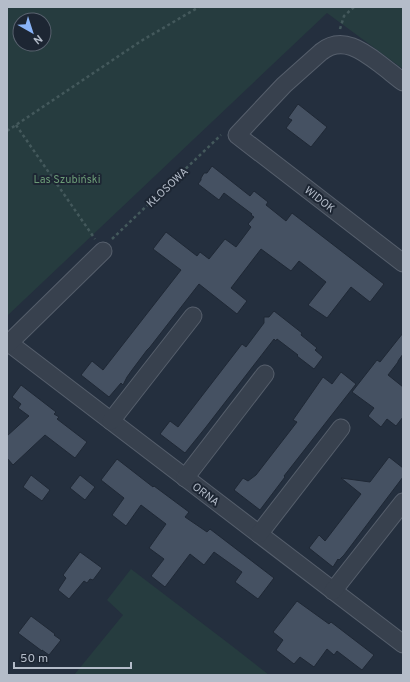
<svg xmlns="http://www.w3.org/2000/svg" width="410" height="682" viewBox="0 0 410 682" font-family="Overpass,sans-serif">
<rect width="100%" height="100%" fill="#242f3e"/>
<g fill="#263c3f" fill-rule="evenodd">
<path d="M7 7H403V69L327 13 7 316ZM20 20H44V44H20Z"/>
<polygon points="131,569 232,646 269,675 74,675 123,615 107,600"/>
</g>
<g fill="#455162" stroke="#1f2835">
<polygon points="298,104 327,127 311,147 286,128 292,120 288,118"/>
<polygon points="212,166 250,196 254,191 268,202 266,205 286,221 292,213 384,284 370,302 351,287 327,318 308,305 326,282 299,261 291,271 261,249 231,288 247,301 237,314 199,284 150,347 147,350 132,370 127,377 123,385 121,383 109,397 81,375 92,361 103,370 181,270 153,249 166,232 197,256 200,252 209,259 225,239 236,247 251,227 248,224 254,217 251,215 252,214 224,193 219,200 198,184 201,180 201,178 204,173 207,173"/>
<polygon points="274,311 302,333 301,335 317,348 315,350 323,357 314,369 297,356 298,355 277,339 276,341 274,339 206,427 185,453 160,434 170,421 178,427 242,344 246,347 264,323 264,317 269,317"/>
<polygon points="403,333 403,354 398,361 398,362 388,375 403,387 403,417 396,426 387,419 381,427 368,416 374,408 352,392 377,360 380,362"/>
<polygon points="341,372 356,384 284,476 285,477 260,510 234,490 243,478 248,481 256,475 297,422 293,420 323,377 332,384"/>
<polygon points="21,385 56,412 54,414 59,417 57,419 87,442 75,458 45,435 13,465 7,458 7,436 29,416 18,408 21,404 12,397"/>
<polygon points="389,457 403,468 403,477 344,555 339,560 338,559 333,567 309,548 319,535 325,541 361,494 341,478 370,482"/>
<polygon points="117,459 153,487 154,486 189,512 185,517 207,532 210,529 274,578 258,599 235,582 242,572 214,552 204,565 190,554 165,587 151,576 164,559 149,548 166,524 141,505 126,526 112,515 124,498 101,480"/>
<polygon points="31,475 50,490 42,501 23,487"/>
<polygon points="80,475 95,487 85,500 70,488"/>
<polygon points="80,552 102,568 93,580 90,579 87,583 84,581 69,599 58,590 66,578 63,575"/>
<polygon points="297,601 329,624 331,622 374,655 362,670 337,651 334,655 327,649 314,667 300,657 294,664 276,650 283,640 273,632"/>
<polygon points="31,616 55,634 54,635 61,640 49,655 42,650 42,651 18,633"/>
</g>
<g fill="none" stroke-linecap="round" stroke-linejoin="round">
<defs>
<g id="minor">
<path d="M403 82C395 76 388 70 380 64 363 51 342 35 321 52L284 85 237 135 403 263"/>
<polyline points="9,343 403,644"/>
<polyline points="7,345 103,251"/>
<polyline points="111,421 193,316"/>
<polyline points="185,478 265,374"/>
<polyline points="259,534 341,428"/>
<polyline points="333,591 403,502"/>
</g>
</defs>
<use href="#minor" stroke="#565f6c" stroke-width="19"/>
<g stroke="#44595c" stroke-width="2.5" stroke-dasharray="3 3" stroke-linecap="butt">
<polyline points="340,29 344,16 354,7"/>
<polyline points="16,125 95,239"/>
<polyline points="7,131 141,41 199,7"/>
<polyline points="112,239 221,135"/>
</g>
<use href="#minor" stroke="#38414e" stroke-width="17"/>
</g>
<g text-anchor="middle" stroke-width="4" stroke-linejoin="round" paint-order="stroke">
<g font-size="11" fill="#6b9a76" stroke="#1d2633">
<text x="67" y="183">Las Szubiński</text>
</g>
<g font-size="11" fill="#b4bcc9" stroke="#1d2633">
<text transform="translate(167 187) rotate(-43)" y="4">KŁOSOWA</text>
<text transform="translate(320 199) rotate(38)" y="4">WIDOK</text>
<text transform="translate(206 494) rotate(37)" y="4">ORNA</text>
</g>
</g>
<rect width="410" height="682" fill="none" stroke="#b4bcc9" stroke-width="16"/>
<g transform="translate(32 32) rotate(141)"><circle r="19" fill="#1d2633" stroke="#59626f"/>
<path d="M0-3L7 15L0 10L-7 15Z" fill="#8ab4f8"/>
<text y="-6" font-size="11" font-weight="bold" text-anchor="middle" fill="#b4bcc9">N</text>
</g>
<path d="M14 662v6h117v-6" fill="none" stroke="#b4bcc9" stroke-width="2"/>
<text x="20" y="662" font-size="12" fill="#b4bcc9" stroke="#1d2633" stroke-width="3" paint-order="stroke">50 m</text>
</svg>
